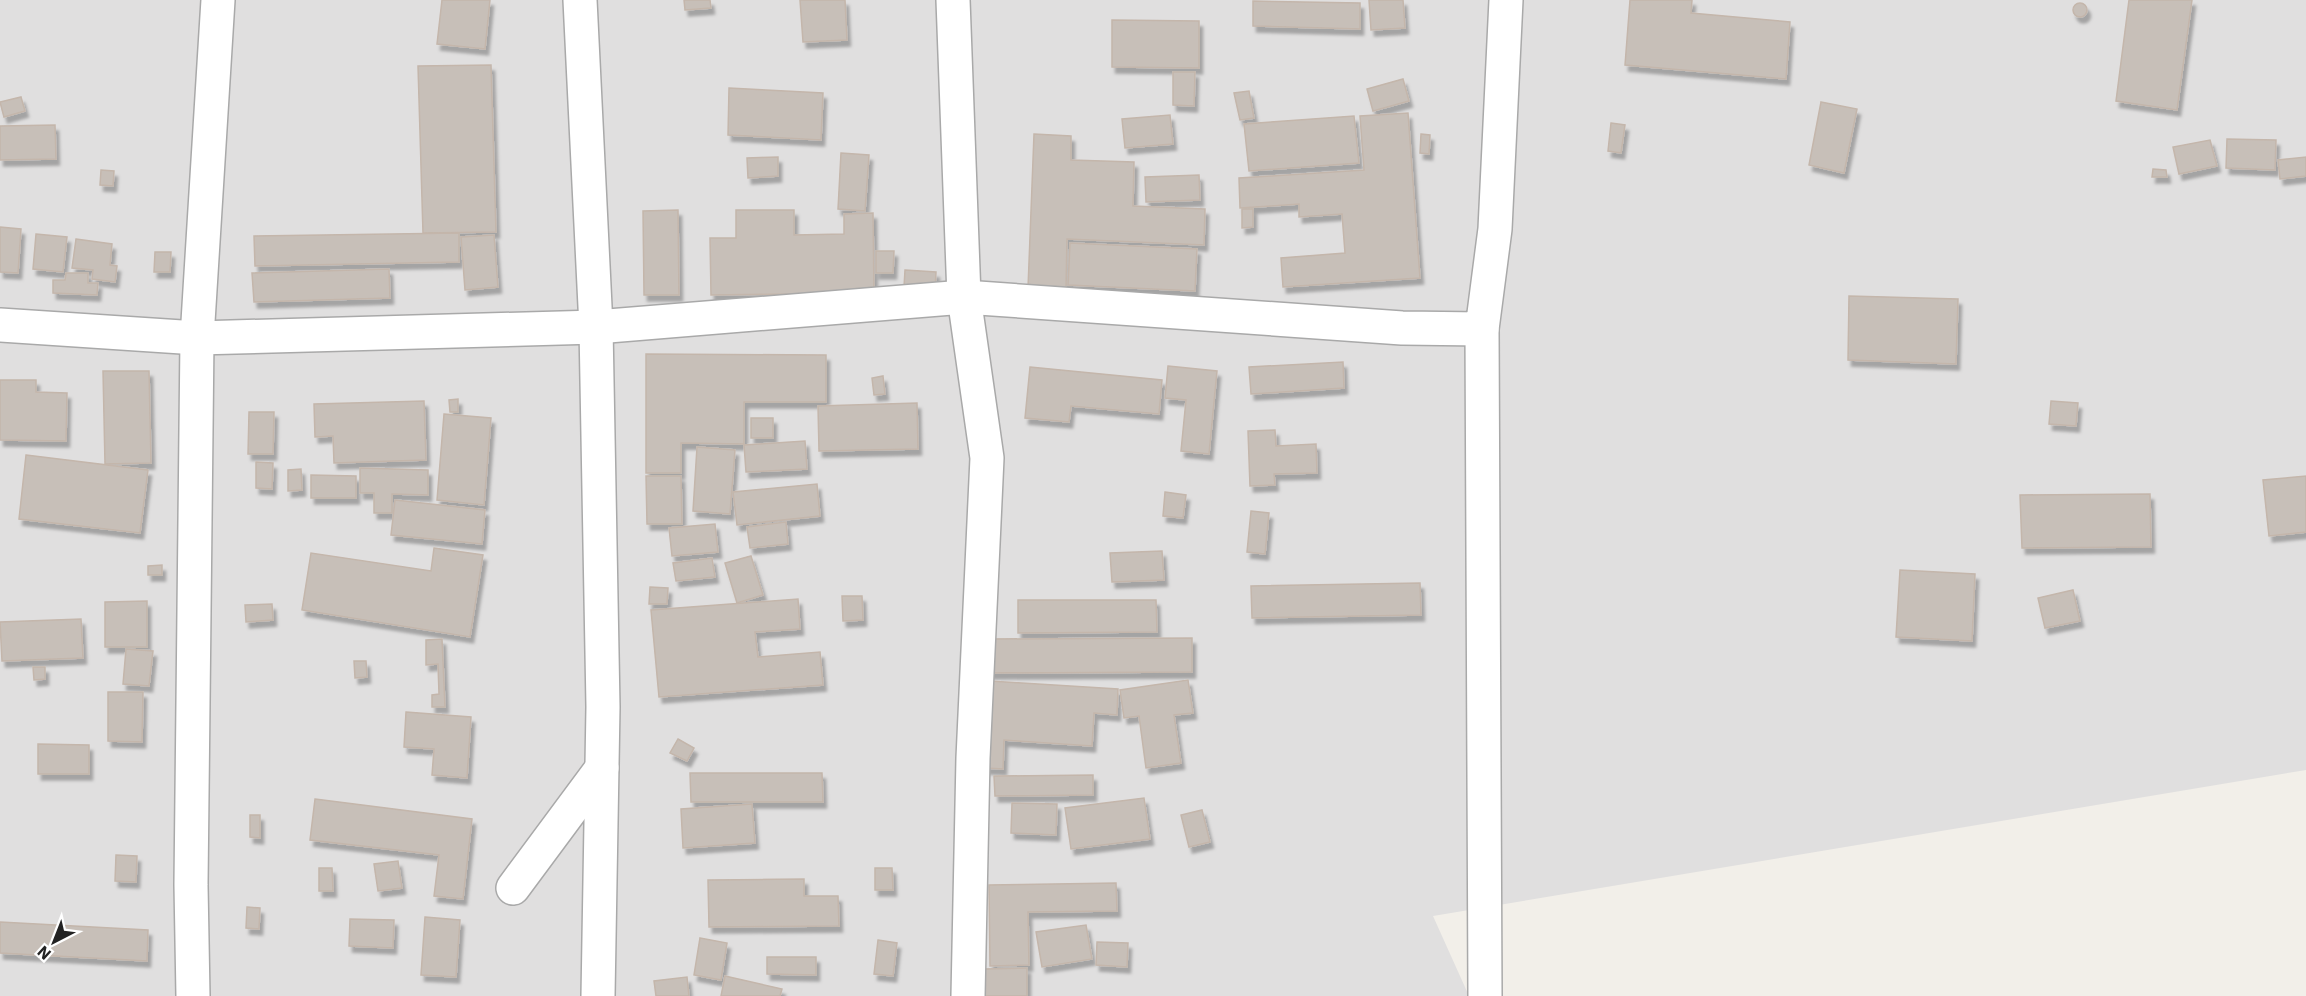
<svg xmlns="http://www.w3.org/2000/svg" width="2306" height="996" viewBox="0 0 2306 996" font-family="'IBM Plex Sans',sans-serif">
<defs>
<filter id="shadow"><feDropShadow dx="3.5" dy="6" stdDeviation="1.5" flood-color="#0004"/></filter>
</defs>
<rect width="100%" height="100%" fill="#f2efe9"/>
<polygon fill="#e0dfdf" points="0,0 2306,0 2306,770 1433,916 1469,996 0,996"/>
<g fill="#c7bfb8" stroke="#c4b6ab" stroke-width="1.5" filter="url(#shadow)">
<polygon points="442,0 490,0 485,49 437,44"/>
<polygon points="684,0 710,0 711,8 685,10"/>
<polygon points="800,0 845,0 847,40 803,42"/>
<polygon points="1369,0 1403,0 1405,28 1371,30"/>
<polygon points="1630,0 1692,0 1691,13 1790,22 1786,79 1625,65"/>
<polygon points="2129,0 2192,0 2177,110 2116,101"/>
<polygon points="1253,1 1360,3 1360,29 1253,26"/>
<circle cx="2080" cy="10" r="7"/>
<polygon points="1112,20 1199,21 1199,68 1112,67"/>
<polygon points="491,65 496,232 423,233 418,66"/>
<polygon points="1173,72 1195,72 1194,106 1173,105"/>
<polygon points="1403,79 1409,101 1373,111 1367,89"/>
<polygon points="729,88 823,93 821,140 728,135"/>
<polygon points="1249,91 1254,118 1240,120 1234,93"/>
<polygon points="21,97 25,111 4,117 0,102"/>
<polygon points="1821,102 1857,109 1844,173 1809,165"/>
<polygon points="1408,113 1420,278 1283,287 1281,258 1345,253 1342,214 1299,217 1299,204 1240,208 1239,178 1364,170 1360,116"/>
<polygon points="1170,115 1173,144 1125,148 1122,119"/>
<polygon points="1354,116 1359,163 1249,171 1244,124"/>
<polygon points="1611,123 1625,125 1621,153 1608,151"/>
<polygon points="55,125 56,159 0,160 0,126"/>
<polygon points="1034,134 1071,136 1071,160 1134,162 1133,206 1205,209 1204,245 1067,239 1066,289 1028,288"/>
<polygon points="1421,134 1430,135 1429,154 1420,153"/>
<polygon points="2227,139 2276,140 2275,170 2226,168"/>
<polygon points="2210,140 2217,166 2179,174 2173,147"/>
<polygon points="841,153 869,155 865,211 838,209"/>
<polygon points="778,157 778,176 748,178 747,158"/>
<polygon points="2306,157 2306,176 2280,179 2278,160"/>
<polygon points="2153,169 2166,170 2167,177 2152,177"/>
<polygon points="101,170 114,171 113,186 100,185"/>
<polygon points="1199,175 1200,200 1146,202 1145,177"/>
<polygon points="1242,209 1253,209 1253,227 1242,228"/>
<polygon points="678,210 679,295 644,295 643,211"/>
<polygon points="736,210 794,210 794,235 844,234 844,214 873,213 874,293 711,295 710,238 736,238"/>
<polygon points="0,227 21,229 18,273 0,272"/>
<polygon points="459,233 459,262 255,266 254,236"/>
<polygon points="36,234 67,237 63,272 33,269"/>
<polygon points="494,235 498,287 465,290 461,237"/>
<polygon points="76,239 112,244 110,265 117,266 115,282 92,279 93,270 72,268"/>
<polygon points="1070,243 1197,249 1195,291 1068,285"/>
<polygon points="876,251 894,251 893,273 876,273"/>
<polygon points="155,252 171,252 170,272 154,272"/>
<polygon points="389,269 390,298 254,302 252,273"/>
<polygon points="905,270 936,272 935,290 904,287"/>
<polygon points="66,273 88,273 88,283 98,283 97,295 53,293 53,280 65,280"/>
<polygon points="1849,296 1958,299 1956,364 1848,360"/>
<polygon points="646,354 826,355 826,402 744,402 744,444 681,443 681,473 646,473"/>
<polygon points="1343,362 1344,388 1251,394 1249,367"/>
<polygon points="1168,366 1217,371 1209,454 1181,451 1186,400 1165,398"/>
<polygon points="1030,367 1162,380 1159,414 1071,406 1069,422 1025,418"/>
<polygon points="103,371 149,371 151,463 105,464"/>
<polygon points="883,376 885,394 874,395 872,378"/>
<polygon points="0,380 36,380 36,392 67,393 66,441 0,440"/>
<polygon points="458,399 458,412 450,412 449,400"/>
<polygon points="424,401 426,460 334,463 333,436 315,437 314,404"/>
<polygon points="2051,401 2078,403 2076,426 2049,424"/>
<polygon points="917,403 918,449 819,451 818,406"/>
<polygon points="249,412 274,412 273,454 248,454"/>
<polygon points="444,414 491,418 484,505 437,500"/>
<rect x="751" y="418" width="22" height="20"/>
<polygon points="1275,430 1276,446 1316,444 1317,473 1274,474 1275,485 1250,486 1248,431"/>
<polygon points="805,441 807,469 746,472 744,445"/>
<polygon points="697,447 735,450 730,514 693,511"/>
<polygon points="26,455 148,470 140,533 19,519"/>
<polygon points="256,462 273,463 272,489 256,488"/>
<polygon points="360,468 428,470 428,495 392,494 392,513 374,513 374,493 360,493"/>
<polygon points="301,469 302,490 288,491 288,470"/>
<polygon points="311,475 356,476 356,498 311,498"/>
<polygon points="646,476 681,476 682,524 647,524"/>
<polygon points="2306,476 2306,532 2269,536 2263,480"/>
<polygon points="817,484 820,516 737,525 733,492"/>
<polygon points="1165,492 1186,495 1183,518 1163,516"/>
<polygon points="2150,494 2151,547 2022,548 2020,495"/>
<polygon points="395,500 485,510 482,544 391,535"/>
<polygon points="1251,511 1269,513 1265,554 1247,552"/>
<polygon points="786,522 788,544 750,548 747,527"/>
<polygon points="715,524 718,552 672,556 669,528"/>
<polygon points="434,548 483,555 470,637 302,610 311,553 431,571"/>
<polygon points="1162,551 1164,580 1112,582 1110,553"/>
<polygon points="751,556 763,595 737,603 725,563"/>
<polygon points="712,558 715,577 676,581 673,563"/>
<polygon points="162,565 162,575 148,575 148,566"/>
<polygon points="1900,570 1975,574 1972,641 1896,637"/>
<polygon points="1420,583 1421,615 1252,618 1251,586"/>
<polygon points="650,587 668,588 667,604 649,604"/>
<polygon points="2073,590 2080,621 2045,628 2038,598"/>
<polygon points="842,596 862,596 863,620 843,621"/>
<polygon points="798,599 800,629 755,632 758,657 820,652 823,685 659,697 651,610"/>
<polygon points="1018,600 1156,600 1157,632 1018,633"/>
<polygon points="147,601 147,647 105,647 105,602"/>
<polygon points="272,604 273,620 246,622 245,605"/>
<polygon points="81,619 83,658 2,661 0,622"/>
<polygon points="1192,638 1192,672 988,673 988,639"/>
<polygon points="442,639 445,707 432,707 432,695 439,694 438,664 426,665 426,640"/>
<polygon points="126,649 153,651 149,686 123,684"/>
<polygon points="354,661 366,661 367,677 355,678"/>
<polygon points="33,667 45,667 45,679 34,680"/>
<polygon points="1188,680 1193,713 1174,715 1181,763 1146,768 1139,716 1124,718 1120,690"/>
<polygon points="990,681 1118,689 1117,715 1094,713 1092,746 1004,740 1003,769 985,768"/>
<polygon points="108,692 143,692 142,742 108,741"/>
<polygon points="406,712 471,717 467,778 432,775 434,749 404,747"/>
<polygon points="678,739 694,748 687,761 670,753"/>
<polygon points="38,744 89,745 89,774 38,774"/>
<polygon points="690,773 822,773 823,802 691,802"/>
<polygon points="1093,775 1093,795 995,796 994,776"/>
<polygon points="1144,798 1150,839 1071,849 1065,808"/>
<polygon points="315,799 472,819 463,899 434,896 439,855 310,840"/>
<polygon points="1012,803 1057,804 1056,835 1011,833"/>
<polygon points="752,804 755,843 683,848 681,809"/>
<polygon points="1202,810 1210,842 1189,847 1181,815"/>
<polygon points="250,815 260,815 260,838 250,837"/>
<polygon points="116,855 137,856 136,882 115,881"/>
<polygon points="398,861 402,888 378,891 374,864"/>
<polygon points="319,868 332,868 333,891 319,891"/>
<polygon points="875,868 892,868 893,890 875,890"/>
<polygon points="804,879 804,896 838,896 839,926 709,927 708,880"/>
<polygon points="1116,883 1117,911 1028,912 1029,965 990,966 989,885"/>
<polygon points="247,907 260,908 259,929 246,928"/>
<polygon points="425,917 460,920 456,977 421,975"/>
<polygon points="350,919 394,920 393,948 349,946"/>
<polygon points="0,922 148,930 147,961 0,953"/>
<polygon points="1086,925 1092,959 1042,967 1036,932"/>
<polygon points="700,938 727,943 721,980 694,975"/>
<polygon points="878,940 897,943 893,976 874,974"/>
<polygon points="1097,942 1128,943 1127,967 1096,965"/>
<polygon points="767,957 816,957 816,975 767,974"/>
<polygon points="1027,968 1027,996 985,996 984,969"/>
<polygon points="725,976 782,989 780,996 721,996"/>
<polygon points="687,977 689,996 656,996 654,981"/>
</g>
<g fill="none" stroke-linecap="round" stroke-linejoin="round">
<defs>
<g id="street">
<polyline points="580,0 596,327 603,707 598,996"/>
<polyline points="953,0 964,297 987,458 973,758 968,996"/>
<polyline points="0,325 197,338 596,327 964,297 1402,328 1482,329 1495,229 1506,0"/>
<polyline points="1482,329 1485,996"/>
<polyline points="513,888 602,768"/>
<polyline points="193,996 191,885 197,338 218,0"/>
</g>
</defs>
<use href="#street" stroke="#a9a9a9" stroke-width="36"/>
<use href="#street" stroke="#fff" stroke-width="33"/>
</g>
<g transform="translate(54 942) rotate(222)" stroke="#ffffff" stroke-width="4.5" paint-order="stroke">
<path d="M0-4.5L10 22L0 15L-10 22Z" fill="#222222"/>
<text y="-9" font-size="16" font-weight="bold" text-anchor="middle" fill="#222222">N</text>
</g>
</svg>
